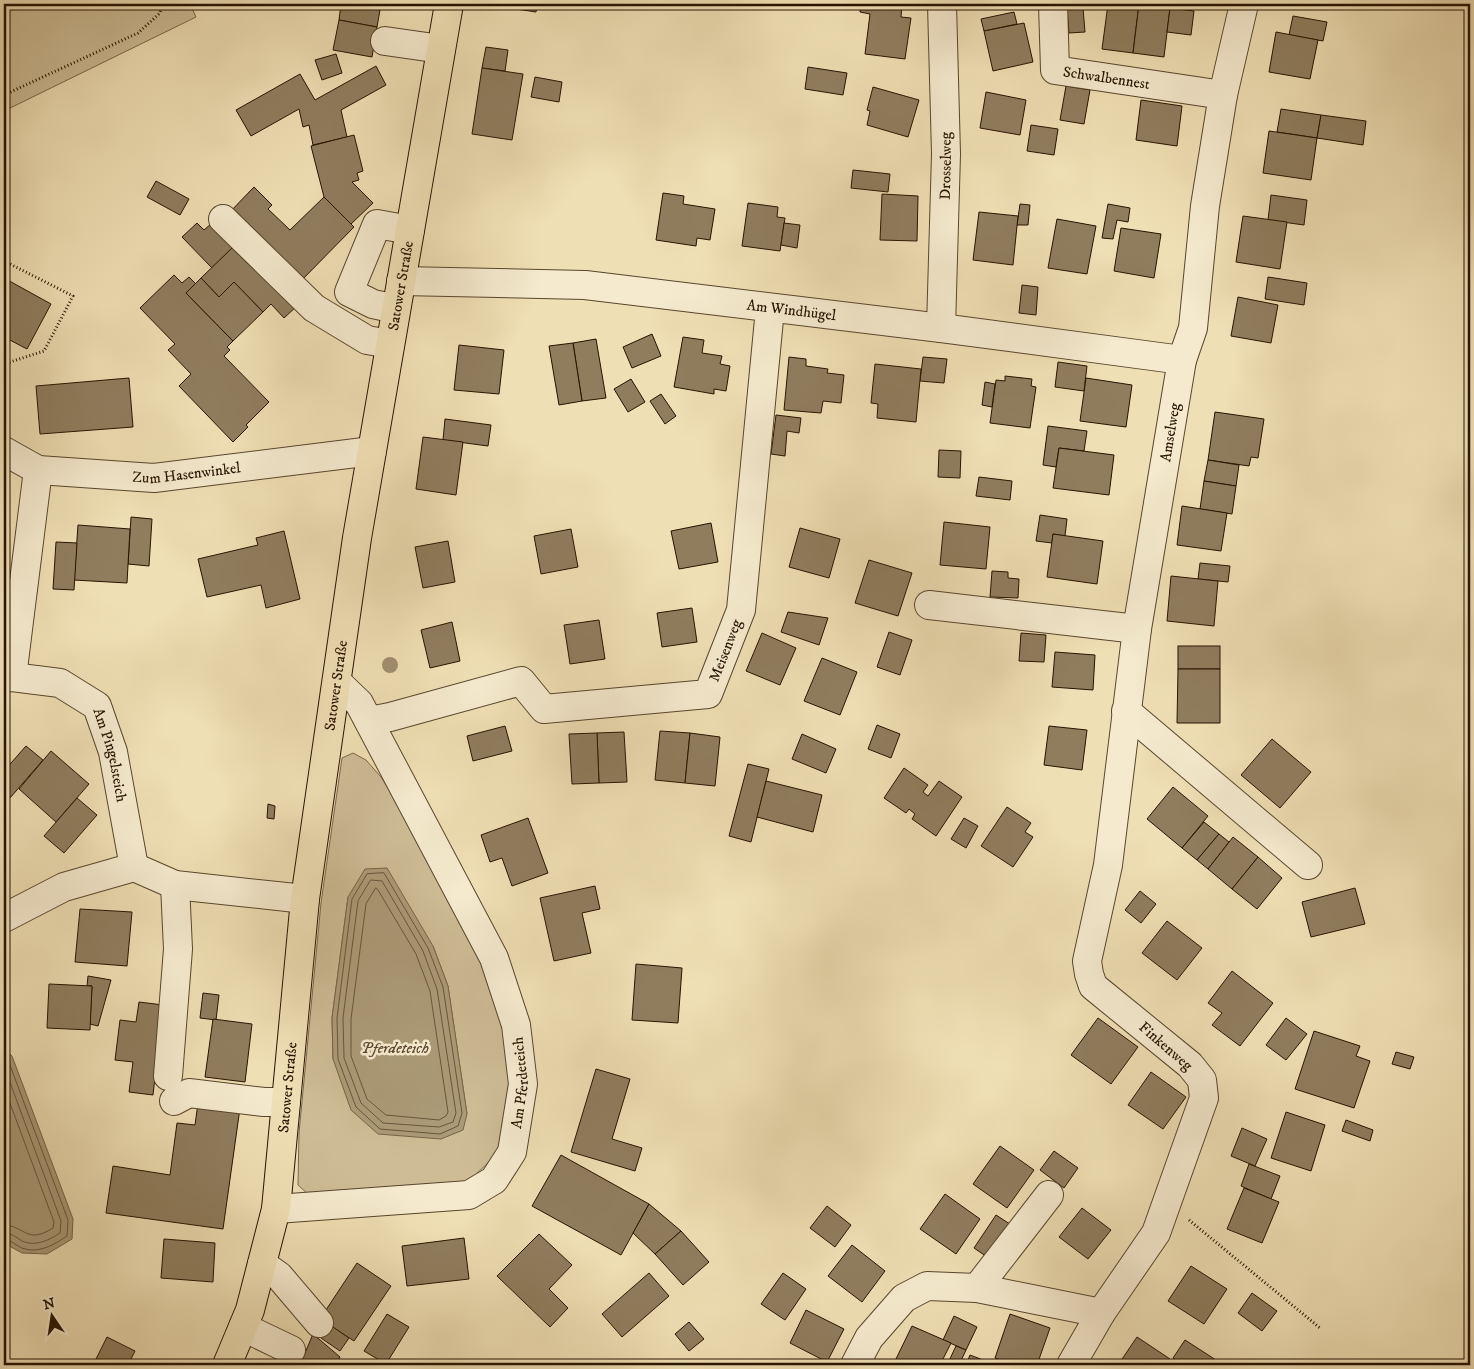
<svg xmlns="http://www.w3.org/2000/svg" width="1474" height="1369" viewBox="0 0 1474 1369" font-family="'IM FELL DW Pica',serif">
<rect width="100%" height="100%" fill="#efdfb4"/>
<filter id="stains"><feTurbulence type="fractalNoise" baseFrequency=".004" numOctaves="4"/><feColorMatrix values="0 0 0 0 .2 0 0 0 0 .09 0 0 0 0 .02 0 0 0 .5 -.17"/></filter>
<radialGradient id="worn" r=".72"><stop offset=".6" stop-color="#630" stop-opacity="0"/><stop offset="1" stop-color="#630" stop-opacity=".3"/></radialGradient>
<g fill="#cdbc95" stroke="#7a684a" fill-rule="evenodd">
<polygon points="4,4 190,4 196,17 4,111"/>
<path d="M353 753 366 760 381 777 422 842 483 957 506 1028 512 1100 497 1154 465 1185 308 1194 298 1185 299 1133 321 903 342 758ZM348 897 433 946 448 986 467 1114 333 1059 332 1018Z"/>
</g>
<g fill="#ab9a77" stroke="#766447">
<polygon points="387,868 433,946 448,986 467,1114 463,1130 441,1139 378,1134 351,1110 333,1059 332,1018 348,897 365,869"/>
<polygon points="4,1048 12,1056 73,1219 72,1239 47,1254 22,1253 4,1243"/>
</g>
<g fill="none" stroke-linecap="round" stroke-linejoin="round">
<g stroke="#68563c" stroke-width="1">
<polygon points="384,873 428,948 443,987 462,1113 458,1126 440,1134 380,1129 356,1107 338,1059 337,1018 352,899 367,874"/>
<polygon points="371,880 382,881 423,951 437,989 456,1113 453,1122 439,1127 383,1123 361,1103 344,1058 343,1018 358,901"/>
<polygon points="376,888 378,890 416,954 430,991 448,1112 446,1116 439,1120 386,1115 367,1099 351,1056 351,1019 366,904"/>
<path d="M4 1055 8 1060 68 1220 67 1236C54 1245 38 1254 22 1248 15 1245 11 1240 4 1239"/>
<path d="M4 1066 61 1221 60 1233C49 1240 36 1247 22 1241 16 1237 11 1233 4 1233"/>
<path d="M4 1087 54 1222 53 1228C26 1245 26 1226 4 1225"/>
</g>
</g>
<g fill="#8f7d5e" stroke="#261300">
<polygon points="341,4 381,4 377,27 339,20"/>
<polygon points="497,4 537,4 536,12 497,6"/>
<polygon points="861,4 902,4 901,17 911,18 905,59 865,54 870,14 860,12"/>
<polygon points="1108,4 1139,4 1133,53 1102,49"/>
<polygon points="1139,4 1170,8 1164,57 1133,53"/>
<polygon points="1083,8 1085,32 1069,33 1067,9"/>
<polygon points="1170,8 1194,11 1191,35 1167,32"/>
<polygon points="1014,12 1017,24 984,31 981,19"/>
<polygon points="1293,16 1327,22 1323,41 1289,35"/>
<polygon points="339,20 377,27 372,57 333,50"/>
<polygon points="1024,23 1033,62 993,71 984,31"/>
<polygon points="1276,32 1318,40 1310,79 1269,72"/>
<polygon points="486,47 508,50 505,71 482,68"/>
<polygon points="336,54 342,73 322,80 315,60"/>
<polygon points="376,66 386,85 341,110 347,137 313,145 309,125 303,127 299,109 251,136 236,110 300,74 315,100"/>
<polygon points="808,67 847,73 843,95 805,89"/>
<polygon points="482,68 523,74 512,140 472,134"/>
<polygon points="535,77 562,82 559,102 531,97"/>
<polygon points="1066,86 1090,90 1084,124 1060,120"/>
<polygon points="873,87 919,100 908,137 867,125 870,111 867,110"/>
<polygon points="986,92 1026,100 1020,135 980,128"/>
<polygon points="1141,100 1182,106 1177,146 1136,140"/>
<polygon points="1281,109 1321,115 1317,138 1277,132"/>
<polygon points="1321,115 1366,121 1363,145 1317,138"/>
<polygon points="1031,125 1058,129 1054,155 1027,151"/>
<polygon points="1269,131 1317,138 1311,180 1263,173"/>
<polygon points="354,135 363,171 357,173 359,180 352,182 373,203 351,224 324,197 311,146"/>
<polygon points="853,170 890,174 888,192 851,188"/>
<polygon points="156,181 189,199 180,215 147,197"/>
<polygon points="254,187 272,205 268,209 290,230 324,197 354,227 298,284 228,214"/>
<polygon points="663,193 684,196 683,204 715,209 710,240 697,238 696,246 656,240"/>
<polygon points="882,194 918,196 917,241 880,240"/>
<polygon points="1271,195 1307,200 1304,225 1268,220"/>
<polygon points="748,203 778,207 777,217 785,218 780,251 742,246"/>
<polygon points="1020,204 1030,205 1028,225 1017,225"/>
<polygon points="1108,204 1130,208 1128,222 1117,220 1113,239 1102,238"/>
<polygon points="979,212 1018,216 1013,265 973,260"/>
<polygon points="1243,216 1287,222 1280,269 1236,262"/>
<polygon points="1057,219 1096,226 1087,274 1048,268"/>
<polygon points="197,223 204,230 212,223 232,248 212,268 182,237"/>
<polygon points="784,223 800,225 797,248 781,245"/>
<polygon points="1121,228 1161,234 1154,278 1114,271"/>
<polygon points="232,248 248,264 252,260 297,306 284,318 271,304 263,312 234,282 219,297 201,278"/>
<polygon points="174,275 182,283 189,277 196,284 186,293 233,341 227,347 230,350 224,356 269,402 246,425 248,427 233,442 179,386 191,374 168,350 175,344 140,308"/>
<polygon points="1268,277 1307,283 1304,305 1265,299"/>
<polygon points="4,278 51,304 27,349 4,337"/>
<polygon points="201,278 219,297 234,282 263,312 233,341 186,293"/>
<polygon points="1022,285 1038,287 1036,315 1019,313"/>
<polygon points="1238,297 1278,305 1271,343 1231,336"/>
<polygon points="652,334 661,356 632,368 623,347"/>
<polygon points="683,337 704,340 702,353 722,356 720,364 730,366 726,391 714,389 714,394 674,387"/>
<polygon points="596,339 606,398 582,401 573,343"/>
<polygon points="573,343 582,401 559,405 549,346"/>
<polygon points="459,345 504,350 499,394 454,390"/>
<polygon points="789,357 806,359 806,366 828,369 827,373 844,375 841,403 823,401 821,413 784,410"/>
<polygon points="923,357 947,359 944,383 920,381"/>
<polygon points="1058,362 1087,366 1084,391 1055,387"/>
<polygon points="875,364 921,369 916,422 877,418 878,404 871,403"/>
<polygon points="1005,376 1032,379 1031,386 1036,387 1030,428 990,423 996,380 1005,381"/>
<polygon points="129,378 133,427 40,434 36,386"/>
<polygon points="1086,378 1132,385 1126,427 1080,421"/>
<polygon points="631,379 645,402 628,412 614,389"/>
<polygon points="985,382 995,384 992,407 982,405"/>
<polygon points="661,394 676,416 665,424 650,401"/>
<polygon points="1215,412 1264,419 1258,458 1251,457 1249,466 1208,460"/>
<polygon points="776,415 801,418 799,433 787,431 785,456 771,454"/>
<polygon points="445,419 491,425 488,446 443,440"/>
<polygon points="1048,426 1087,431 1084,451 1059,448 1056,467 1043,465"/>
<polygon points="423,437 463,442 456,495 416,489"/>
<polygon points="1059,448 1114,455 1109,495 1053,488"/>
<polygon points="939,450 961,451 960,478 938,477"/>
<polygon points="1208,460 1239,465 1236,486 1204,481"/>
<polygon points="979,477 1012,481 1010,500 976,496"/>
<polygon points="1204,481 1236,486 1232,514 1200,509"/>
<polygon points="1182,506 1227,513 1221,551 1177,545"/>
<polygon points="1040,515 1067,519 1065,536 1053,534 1052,543 1036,541"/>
<polygon points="131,517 152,519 149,566 128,564"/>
<polygon points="944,522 990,527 986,569 940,565"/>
<polygon points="711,523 718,562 679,569 671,531"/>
<polygon points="78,525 130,529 127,583 74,580"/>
<polygon points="800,528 840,539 829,578 789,567"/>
<polygon points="571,529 578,567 541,574 534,536"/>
<polygon points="284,531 300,599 266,608 261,585 207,597 198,559 258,545 256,538"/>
<polygon points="1053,534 1103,541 1097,584 1047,577"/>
<polygon points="448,541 455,582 423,588 415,547"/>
<polygon points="56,542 77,543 74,590 53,589"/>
<polygon points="869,560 912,573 898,616 855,603"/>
<polygon points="1200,563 1230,566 1228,582 1198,579"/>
<polygon points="992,571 1008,572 1008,578 1019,579 1018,598 990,597"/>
<polygon points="1171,576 1218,581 1214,626 1167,621"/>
<polygon points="692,608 697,642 662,647 657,613"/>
<polygon points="788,612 828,618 819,645 781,632"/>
<polygon points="599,620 605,659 570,664 564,625"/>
<polygon points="452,622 460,661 430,668 421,630"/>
<polygon points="889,632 912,640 900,675 877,667"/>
<polygon points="762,633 796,648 780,685 746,671"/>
<polygon points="1021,633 1046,635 1044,662 1019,661"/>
<rect x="1178" y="646" width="42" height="23"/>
<polygon points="1055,652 1095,655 1093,690 1052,687"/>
<polygon points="822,658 857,672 840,715 804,701"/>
<polygon points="1178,669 1220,669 1220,723 1177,723"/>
<polygon points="877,725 900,734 891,758 868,749"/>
<polygon points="505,726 512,751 473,761 467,736"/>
<polygon points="1049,726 1087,730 1082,770 1044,765"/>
<polygon points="660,731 690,733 685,783 655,780"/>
<polygon points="624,732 627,782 599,783 597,733"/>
<polygon points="597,733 599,783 572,784 569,734"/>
<polygon points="690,733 720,737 715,786 685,783"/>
<polygon points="802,734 836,749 826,773 792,759"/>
<polygon points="1272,739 1311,772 1280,808 1241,775"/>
<polygon points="26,746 43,760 10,798 4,792 4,771"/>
<polygon points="51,751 89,784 56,822 19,789"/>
<polygon points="748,764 769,769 751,842 729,836"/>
<polygon points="904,768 928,785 923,792 928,796 939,781 962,797 936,836 912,819 915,814 909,809 906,813 884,798"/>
<polygon points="766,781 822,795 813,832 757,817"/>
<polygon points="1173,787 1208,816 1182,848 1147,819"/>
<polygon points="77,798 97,815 64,853 44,836"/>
<polygon points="268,804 275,806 274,819 267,818"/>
<polygon points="1007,807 1031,823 1025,832 1033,837 1013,867 981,846"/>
<polygon points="528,818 548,873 512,886 502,858 490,862 481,835"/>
<polygon points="964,818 978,826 966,848 951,839"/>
<polygon points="1204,822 1219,834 1197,860 1182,848"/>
<polygon points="1219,834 1229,842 1208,869 1197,860"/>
<polygon points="1233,837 1258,857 1232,889 1208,869"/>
<polygon points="1258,857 1282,878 1257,909 1232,889"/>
<polygon points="595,886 600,909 582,913 591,953 554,961 540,898"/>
<polygon points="1355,888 1365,924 1311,937 1302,902"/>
<polygon points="1140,891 1156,904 1141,923 1125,910"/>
<polygon points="80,909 132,912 127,966 75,962"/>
<polygon points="1167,921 1202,948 1177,980 1142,953"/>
<polygon points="636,964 682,968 678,1023 632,1020"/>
<polygon points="1232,971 1273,1003 1240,1046 1212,1025 1222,1013 1208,1003"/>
<polygon points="88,976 111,980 98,1026 90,1024 92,986 87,986"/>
<polygon points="49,984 92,986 90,1030 47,1028"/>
<polygon points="203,993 219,995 216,1020 200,1018"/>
<polygon points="139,1002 163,1005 153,1095 129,1092 133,1062 115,1060 120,1020 136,1022"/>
<polygon points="1098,1018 1138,1047 1111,1084 1071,1055"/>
<polygon points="1286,1018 1307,1034 1286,1060 1266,1045"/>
<polygon points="213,1019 252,1024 245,1082 205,1077"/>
<polygon points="1314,1031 1360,1046 1356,1056 1370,1061 1354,1108 1295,1089"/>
<polygon points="1396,1052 1414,1057 1410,1069 1392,1064"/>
<polygon points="596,1069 630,1079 612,1139 642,1148 635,1171 571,1152"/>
<polygon points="1151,1072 1186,1097 1163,1129 1128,1105"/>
<polygon points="198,1103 240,1108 223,1229 106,1213 113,1166 170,1175 177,1123 195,1125"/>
<polygon points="1286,1112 1325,1125 1311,1171 1271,1158"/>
<polygon points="1346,1120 1373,1130 1370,1141 1342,1131"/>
<polygon points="1242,1128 1267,1139 1255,1166 1231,1156"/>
<polygon points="1000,1146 1034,1170 1007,1208 973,1184"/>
<polygon points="1054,1151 1078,1168 1064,1188 1040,1170"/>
<polygon points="561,1155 649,1204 621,1255 532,1206"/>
<polygon points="1249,1164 1280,1176 1271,1199 1241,1186"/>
<polygon points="1244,1188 1279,1202 1262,1243 1227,1229"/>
<polygon points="945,1194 980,1219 956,1254 920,1229"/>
<polygon points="649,1204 681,1231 655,1254 633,1233"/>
<polygon points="827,1206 851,1225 835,1247 810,1228"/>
<polygon points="1082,1208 1111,1230 1088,1259 1059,1237"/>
<polygon points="996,1215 1016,1228 993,1261 974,1248"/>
<polygon points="681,1231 709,1262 683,1285 655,1254"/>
<polygon points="539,1234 572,1265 549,1289 568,1308 550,1327 497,1276"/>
<polygon points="464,1238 469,1279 407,1286 402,1246"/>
<polygon points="164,1239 215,1243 213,1282 161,1278"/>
<polygon points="852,1245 885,1271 862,1302 828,1276"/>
<polygon points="357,1263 391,1286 354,1341 320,1319"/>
<polygon points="1191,1266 1227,1289 1204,1324 1168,1301"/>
<polygon points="649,1273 669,1296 622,1337 602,1314"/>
<polygon points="783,1273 806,1289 785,1320 761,1304"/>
<polygon points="1252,1293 1277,1311 1262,1331 1238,1313"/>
<polygon points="806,1310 844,1329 827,1362 790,1343"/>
<polygon points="387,1314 409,1327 386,1364 364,1351"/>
<polygon points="1010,1314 1050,1328 1037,1365 1014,1365 995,1358"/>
<polygon points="954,1316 977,1327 966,1350 943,1340"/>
<polygon points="689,1322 704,1339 689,1351 675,1334"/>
<polygon points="330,1325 349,1338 340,1351 321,1338"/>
<polygon points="912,1326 951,1343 940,1365 904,1365 895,1361"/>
<polygon points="313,1334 340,1357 336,1365 300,1365"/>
<polygon points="107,1337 135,1351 128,1365 93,1365"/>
<polygon points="1137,1337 1170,1359 1166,1365 1118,1365"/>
<polygon points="1185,1340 1216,1360 1212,1365 1184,1365 1173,1358"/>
<polygon points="956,1346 966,1350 959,1365 953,1365 948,1363"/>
<polygon points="970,1355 983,1360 981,1365 966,1365"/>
</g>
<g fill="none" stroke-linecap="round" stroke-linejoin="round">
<defs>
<g id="minor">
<path id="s1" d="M1053 4 1055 70 1223 95"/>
<polyline points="385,41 441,49"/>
<polyline points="223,219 314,308 367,340 390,344"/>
<path id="s2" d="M401 281 585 285 941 328 1182 360"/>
<polyline points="396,309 373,304 349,292 377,224 410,230"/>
<path id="s3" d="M941 328 946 154 942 4"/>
<path id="s4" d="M4 451 38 470 154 478 372 451"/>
<polyline points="929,605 1137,629"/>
<polyline points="12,677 38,470"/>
<path id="s5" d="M4 678 12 677 60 683 97 706 113 752 134 867 175 885 305 899"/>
<polyline points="1126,711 1308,865"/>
<path id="s6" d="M369 721 390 717 521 681 544 709 708 694 741 610 770 309"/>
<polyline points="4,918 64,887 134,867"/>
<polyline points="168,1076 178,949 175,885"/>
<polyline points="174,1101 189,1093 264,1102 286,1102"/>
<path id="s7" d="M276 1209 469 1195 494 1180 512 1152 523 1084 516 1025 494 958 359 703 337 682"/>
<polyline points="262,1264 279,1276 319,1323"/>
<polyline points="977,1288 1049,1195"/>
<polyline points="243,1327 291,1350"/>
<polyline points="855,1365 869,1338 904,1298 927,1286 977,1288 1101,1313"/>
<path id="s8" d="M1071 1365 1101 1313 1156 1233 1204 1098 1202 1080 1190 1065 1093 986 1089 974 1087 961 1108 865 1137 629 1182 360 1193 328 1205 206 1223 95 1244 4"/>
</g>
<g id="major">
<path id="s9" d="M227 1365 250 1310 276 1209 305 899 357 538 449 4"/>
</g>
</defs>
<use href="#minor" stroke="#58462d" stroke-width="30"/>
<use href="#major" stroke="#261300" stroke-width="30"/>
<g stroke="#261300" stroke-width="3" stroke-dasharray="1 2.5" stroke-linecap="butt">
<polyline points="4,95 138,33 160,13 162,4"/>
<polyline points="4,261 73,296 44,351 4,364"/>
<polyline points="1189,1220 1320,1328"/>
</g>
<use href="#minor" stroke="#f5eace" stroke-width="28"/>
<use href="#major" stroke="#efdfb4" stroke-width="28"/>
</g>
<circle fill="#a08f6e" cx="390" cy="665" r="8"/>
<g text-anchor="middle" stroke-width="5" stroke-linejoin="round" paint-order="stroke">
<g font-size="15" fill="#261300" stroke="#f5eace">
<text dy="5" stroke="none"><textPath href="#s1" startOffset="118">Schwalbennest</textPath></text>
<text dy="5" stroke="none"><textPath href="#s3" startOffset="162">Drosselweg</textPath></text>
<text dy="5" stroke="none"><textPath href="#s9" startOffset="1096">Satower Straße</textPath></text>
<text dy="5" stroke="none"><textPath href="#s2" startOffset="392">Am Windhügel</textPath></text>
<text dy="5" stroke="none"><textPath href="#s8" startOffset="1024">Amselweg</textPath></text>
<text dy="5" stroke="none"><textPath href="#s4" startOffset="188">Zum Hasenwinkel</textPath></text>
<text dy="5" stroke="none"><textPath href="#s6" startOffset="405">Meisenweg</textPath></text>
<text dy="5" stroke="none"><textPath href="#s9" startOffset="691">Satower Straße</textPath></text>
<text dy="5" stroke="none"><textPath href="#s5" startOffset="151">Am Pingelsteich</textPath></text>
<text transform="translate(1166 1046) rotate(41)" y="5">Finkenweg</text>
<text dy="5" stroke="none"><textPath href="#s7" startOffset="326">Am Pferdeteich</textPath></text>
<text dy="5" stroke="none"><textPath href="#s9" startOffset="286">Satower Straße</textPath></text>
</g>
<g font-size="16" font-style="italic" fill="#5b4930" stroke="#f5eace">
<text x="395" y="1053">Pferdeteich</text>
</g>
</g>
<rect width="1474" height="1369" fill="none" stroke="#efdfb4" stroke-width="20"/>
<rect x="5" y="5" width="1464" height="1359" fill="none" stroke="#261300" stroke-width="2.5"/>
<rect x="10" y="10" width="1454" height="1349" fill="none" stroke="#261300"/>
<g transform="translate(52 1316) rotate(347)" stroke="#f5eace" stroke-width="4" paint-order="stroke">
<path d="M0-4L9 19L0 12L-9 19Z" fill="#261300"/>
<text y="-8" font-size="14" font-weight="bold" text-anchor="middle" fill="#261300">N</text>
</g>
<rect width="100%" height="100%" filter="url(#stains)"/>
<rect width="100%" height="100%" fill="url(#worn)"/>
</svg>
